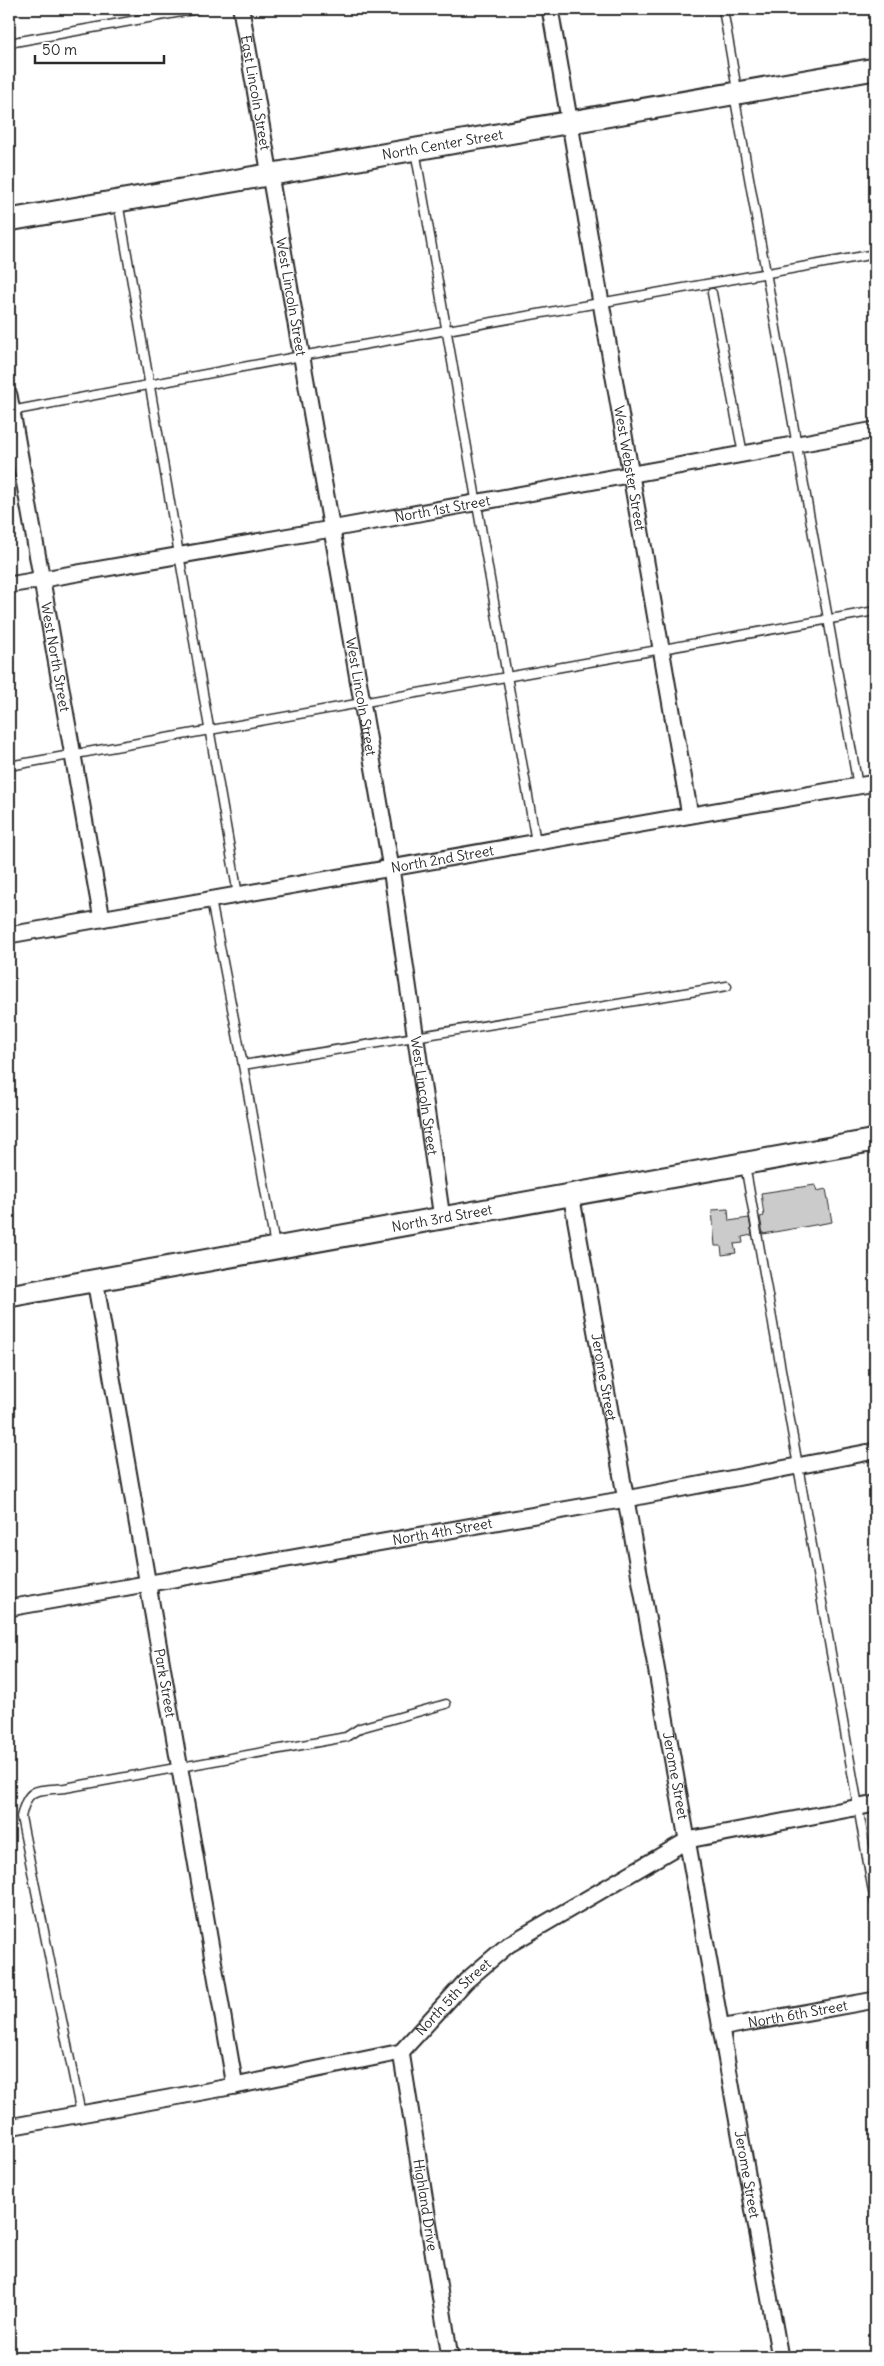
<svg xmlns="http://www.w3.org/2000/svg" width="884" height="2366" viewBox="0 0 884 2366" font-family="Delius,sans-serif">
<rect width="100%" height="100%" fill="#fff"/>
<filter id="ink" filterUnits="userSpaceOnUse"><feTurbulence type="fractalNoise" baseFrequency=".02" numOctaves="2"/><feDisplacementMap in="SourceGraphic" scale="10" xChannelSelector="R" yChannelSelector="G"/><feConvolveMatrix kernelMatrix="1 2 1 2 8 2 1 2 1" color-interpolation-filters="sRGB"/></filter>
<g filter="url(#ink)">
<g fill="#cbcbcb" stroke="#2b2b2b">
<polygon points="815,1185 817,1191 826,1189 832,1222 763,1234 760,1217 764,1216 761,1193"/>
<polygon points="728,1209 729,1221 749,1218 752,1235 742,1237 743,1243 734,1244 736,1253 722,1255 721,1246 715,1246 712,1210"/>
</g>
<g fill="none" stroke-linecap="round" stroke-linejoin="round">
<defs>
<g id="lane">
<polyline points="723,9 737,90"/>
<polyline points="9,43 198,9"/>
<polyline points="734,94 858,786"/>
<polyline points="415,150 536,842"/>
<polyline points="118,202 238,895"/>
<polyline points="712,293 743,454"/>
<polyline points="11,411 301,356 875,254"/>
<polyline points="9,766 875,611"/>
<polyline points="211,900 243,1065"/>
<polyline points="745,1165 875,1903"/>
<polyline points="275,1246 243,1065 727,986"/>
<path d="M81 2114 21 1817C28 1786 36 1791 65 1788L346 1737 360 1728 446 1704"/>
</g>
<g id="street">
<path id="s1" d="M241 9 391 868 442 1218"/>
<path id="s2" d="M550 9 690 815"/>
<path id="s3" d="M9 395 102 919"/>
<path id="s4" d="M9 585 331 529 875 430"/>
<path id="s5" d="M9 935 875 783"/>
<path id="s6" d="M571 1194 780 2357"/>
<path id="s7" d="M95 1280 235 2086"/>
<path id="s8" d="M9 1608 626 1499 875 1451"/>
<path id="s9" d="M720 2028 875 2000"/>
<path id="s10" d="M401 2052 450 2357"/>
<path id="s11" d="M9 2127 235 2086 401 2052 466 1981 508 1945 688 1840 875 1804"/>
</g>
<g id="secondary">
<path id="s12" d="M9 220 875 69"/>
<path id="s13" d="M9 1296 875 1140"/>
</g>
</defs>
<use href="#lane" stroke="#2b2b2b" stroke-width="11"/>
<use href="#street" stroke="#2b2b2b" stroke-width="19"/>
<use href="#secondary" stroke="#2b2b2b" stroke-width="25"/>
<use href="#lane" stroke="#fff" stroke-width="8"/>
<use href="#street" stroke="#fff" stroke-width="15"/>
<use href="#secondary" stroke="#fff" stroke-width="21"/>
</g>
</g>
<g text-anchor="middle" stroke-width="5" stroke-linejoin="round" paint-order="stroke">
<g font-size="14" fill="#2b2b2b" stroke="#fff">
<text dy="5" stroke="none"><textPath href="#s1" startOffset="85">East Lincoln Street</textPath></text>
<text dy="5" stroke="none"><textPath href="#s12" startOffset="440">North Center Street</textPath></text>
<text dy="5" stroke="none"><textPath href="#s1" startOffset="292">West Lincoln Street</textPath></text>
<text dy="5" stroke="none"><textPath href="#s2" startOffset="466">West Webster Street</textPath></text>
<text dy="5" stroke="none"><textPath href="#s4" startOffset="440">North 1st Street</textPath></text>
<text dy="5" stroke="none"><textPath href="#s3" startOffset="266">West North Street</textPath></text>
<text dy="5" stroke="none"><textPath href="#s1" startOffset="698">West Lincoln Street</textPath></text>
<text dy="5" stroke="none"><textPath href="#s5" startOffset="440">North 2nd Street</textPath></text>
<text dy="5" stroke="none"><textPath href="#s1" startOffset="1102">West Lincoln Street</textPath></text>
<text dy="5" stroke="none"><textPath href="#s13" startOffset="440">North 3rd Street</textPath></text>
<text dy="5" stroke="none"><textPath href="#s6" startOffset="186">Jerome Street</textPath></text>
<text dy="5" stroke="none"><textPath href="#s8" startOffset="440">North 4th Street</textPath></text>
<text dy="5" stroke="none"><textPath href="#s7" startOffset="409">Park Street</textPath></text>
<text dy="5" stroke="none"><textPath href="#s6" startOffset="591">Jerome Street</textPath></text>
<text dy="5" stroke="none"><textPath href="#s11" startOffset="475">North 5th Street</textPath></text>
<text dy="5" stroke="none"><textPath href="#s9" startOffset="79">North 6th Street</textPath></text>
<text dy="5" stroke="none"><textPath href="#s6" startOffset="996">Jerome Street</textPath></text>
<text dy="5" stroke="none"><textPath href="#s10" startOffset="155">Highland Drive</textPath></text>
</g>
</g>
<rect width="884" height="2366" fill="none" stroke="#fff" stroke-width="30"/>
<rect x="15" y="15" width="854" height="2336" fill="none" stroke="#2b2b2b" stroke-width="2" filter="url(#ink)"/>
<path d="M35 55v8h129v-8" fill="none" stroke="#2b2b2b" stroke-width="2.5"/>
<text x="42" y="55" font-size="15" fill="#2b2b2b" stroke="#ffffff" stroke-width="4" paint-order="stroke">50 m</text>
</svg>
